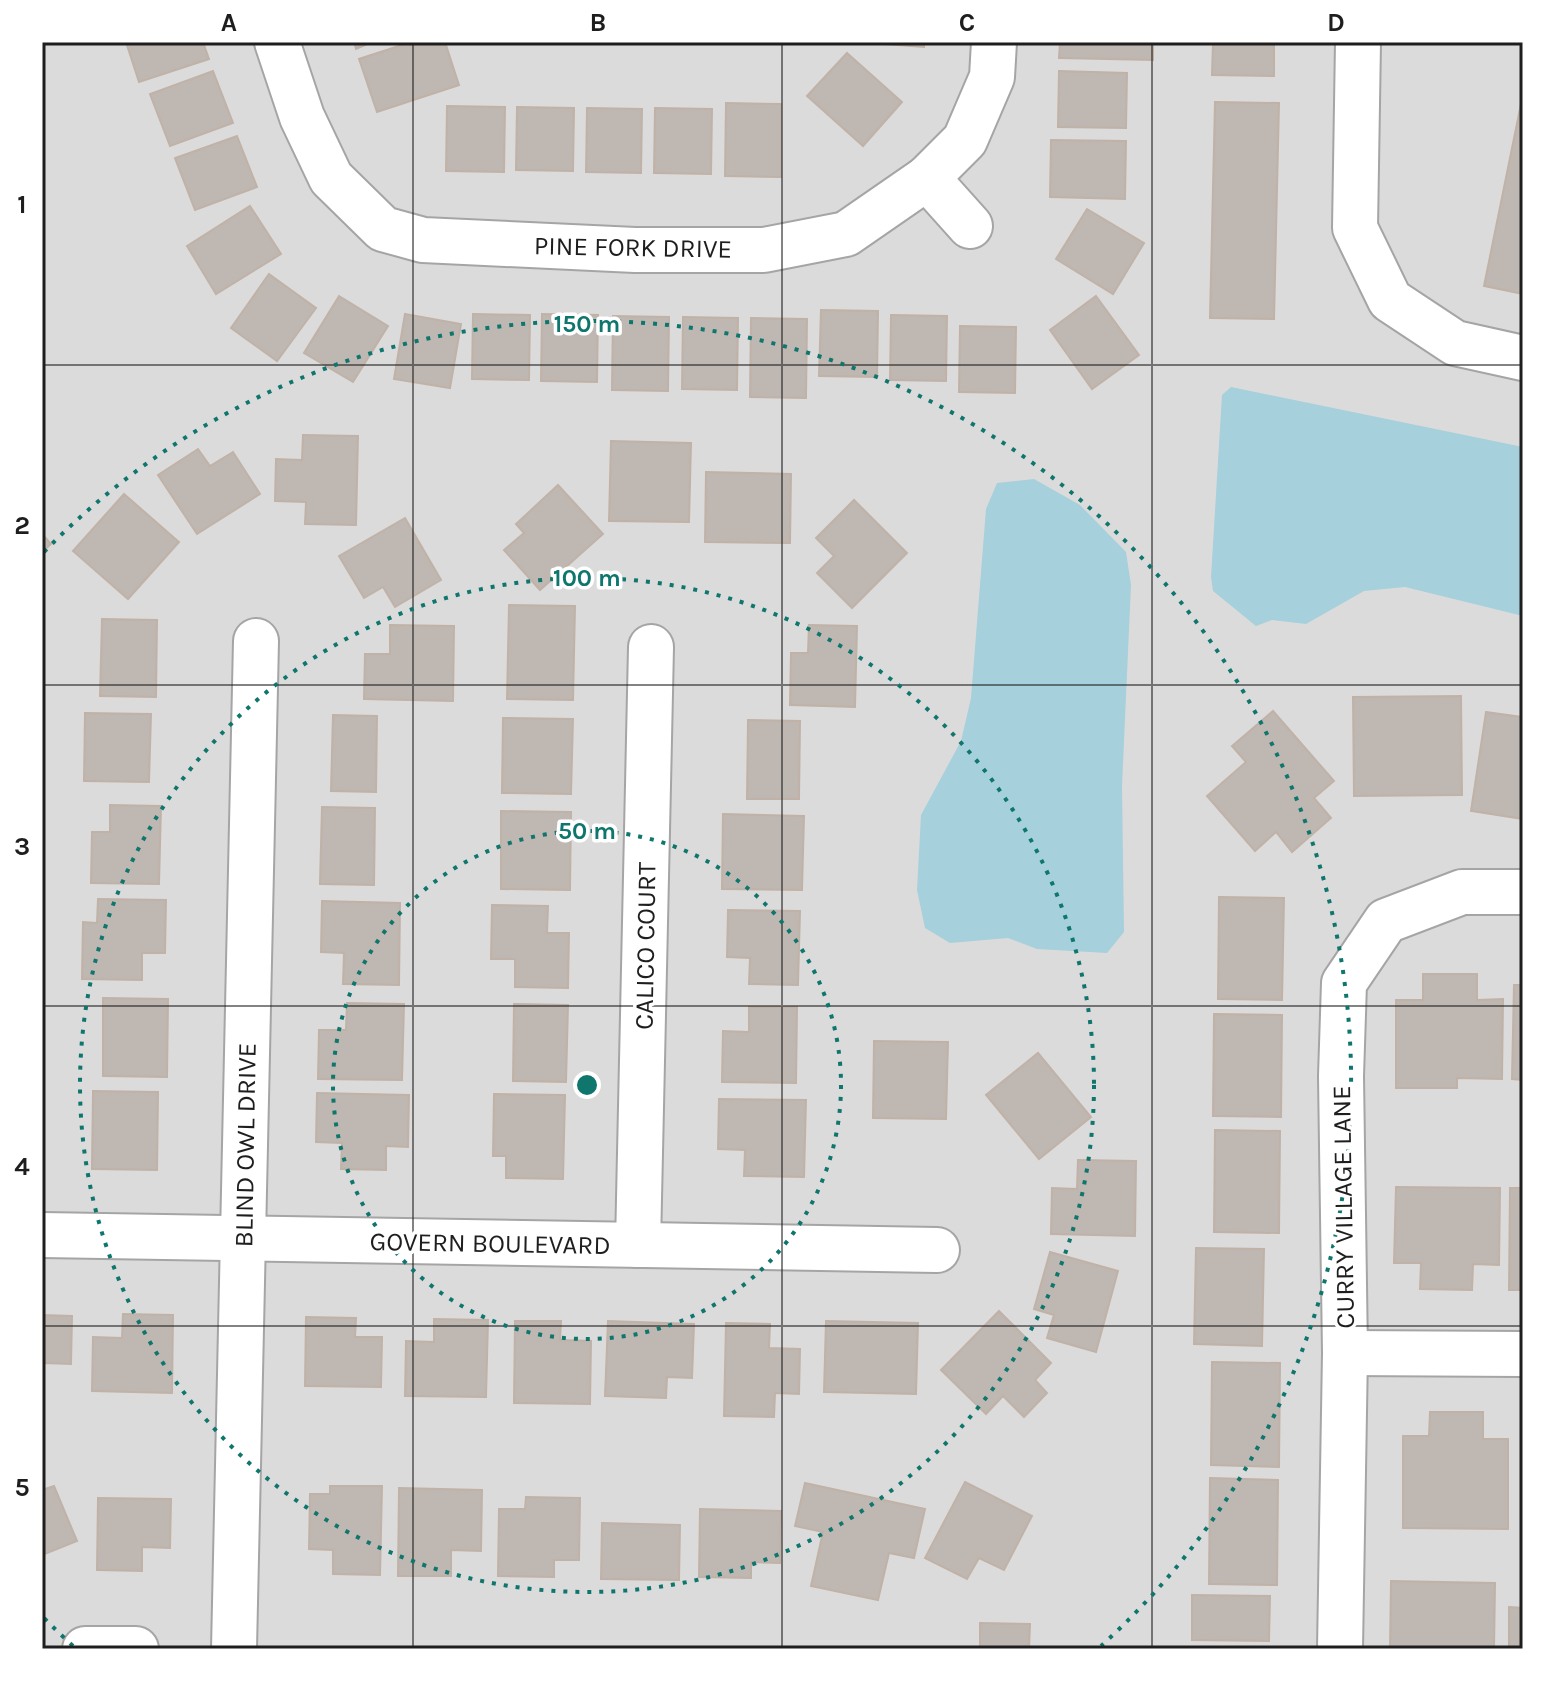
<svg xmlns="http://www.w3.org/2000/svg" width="1565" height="1691" viewBox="0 0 1565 1691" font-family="Karla,sans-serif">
<rect width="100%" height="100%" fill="#efebe4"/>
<rect fill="#dcdbdb" x="42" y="42" width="1481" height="1607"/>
<g fill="#a6d0db">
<polygon points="1231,387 1523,447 1523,616 1405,587 1364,591 1306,624 1272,620 1256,626 1213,591 1211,577 1222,395"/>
<polygon points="1034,479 1080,505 1126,552 1131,585 1122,786 1124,932 1107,953 1037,949 1008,938 950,943 925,928 917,890 921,815 961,741 971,698 986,509 997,483"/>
</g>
<g fill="#bfb7b1" stroke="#c0b2a7" stroke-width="2">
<polygon points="126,42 203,42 209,59 139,82"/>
<polygon points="354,42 372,42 356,49"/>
<polygon points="411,42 445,42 459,85 377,112 359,59"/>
<polygon points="857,42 924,42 924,47"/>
<polygon points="1060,42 1153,42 1153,60 1059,58"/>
<polygon points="1213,42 1274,42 1274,76 1212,75"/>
<polygon points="847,53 902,102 863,146 807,96"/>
<polygon points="213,71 233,123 170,146 150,94"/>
<polygon points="1059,71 1127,73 1126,128 1058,127"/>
<polygon points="1523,94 1523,294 1484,286"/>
<polygon points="1215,102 1279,103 1274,319 1210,318"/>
<polygon points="726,103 781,104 781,177 725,176"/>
<polygon points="447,106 505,107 504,172 446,171"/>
<polygon points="517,107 574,108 573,171 516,170"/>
<polygon points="587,108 642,109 641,173 586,172"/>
<polygon points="655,108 712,109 711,174 654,173"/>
<polygon points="237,136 257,187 195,210 175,158"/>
<polygon points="1051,140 1126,141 1125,199 1050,197"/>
<polygon points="250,206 281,254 216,294 187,246"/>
<polygon points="1087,209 1144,243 1113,294 1056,259"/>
<polygon points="269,274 316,308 277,361 231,328"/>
<polygon points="339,296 388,326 353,382 304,353"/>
<polygon points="1096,296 1139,355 1092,389 1050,330"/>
<polygon points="821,310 878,311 877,377 819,376"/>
<polygon points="405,314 461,324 450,388 394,379"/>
<polygon points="473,314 530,315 529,380 472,379"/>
<polygon points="542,314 598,315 597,382 541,381"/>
<polygon points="891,315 947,316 946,381 890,380"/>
<polygon points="613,316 669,317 668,391 612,390"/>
<polygon points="683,317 738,318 737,390 682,389"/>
<polygon points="751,318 807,319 806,398 750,397"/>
<polygon points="960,326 1016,327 1015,393 959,392"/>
<polygon points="303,435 358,436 356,525 305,524 306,502 275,501 276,459 302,460"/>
<polygon points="611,441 691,443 689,522 609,521"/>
<polygon points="198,449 210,466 233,452 260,494 197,534 158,475"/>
<polygon points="706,472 791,474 790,543 705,542"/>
<polygon points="558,485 603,534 540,590 504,550 524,533 516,524"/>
<polygon points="124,494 179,542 128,599 73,551"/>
<polygon points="854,500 907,553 852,608 817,573 834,556 816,538"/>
<polygon points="405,518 441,580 395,607 383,587 364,598 339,556"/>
<polygon points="42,534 51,544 42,552"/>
<polygon points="509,605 575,606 573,700 507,699"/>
<polygon points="102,619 157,620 156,697 100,696"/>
<polygon points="390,625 454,626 453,701 364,699 365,654 390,654"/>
<polygon points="809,625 857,626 855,707 790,705 791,653 808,653"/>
<polygon points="1461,696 1462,795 1354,796 1353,697"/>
<polygon points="1273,711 1334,781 1314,798 1331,818 1292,852 1276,832 1255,851 1207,796 1246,762 1232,746"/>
<polygon points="1486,712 1523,717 1523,819 1471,811"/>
<polygon points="85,713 151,714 149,782 84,781"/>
<polygon points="333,715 377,716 376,792 331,791"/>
<polygon points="503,718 573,719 571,794 502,793"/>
<polygon points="748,720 800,721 799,799 747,799"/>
<polygon points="110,805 161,806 159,884 91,883 92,832 110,832"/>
<polygon points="322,807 375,808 374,885 320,884"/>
<polygon points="501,811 571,812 570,890 501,889"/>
<polygon points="723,814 804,816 802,890 722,889"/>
<polygon points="1219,897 1284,898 1282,1000 1218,999"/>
<polygon points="98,899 166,900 165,953 142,953 142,980 82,979 83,922 97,923"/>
<polygon points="322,901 400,903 399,985 343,984 344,953 321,952"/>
<polygon points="492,905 548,906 547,933 569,933 568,988 515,987 515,959 491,959"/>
<polygon points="728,910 800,911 798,985 749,984 750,958 727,957"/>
<polygon points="1423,974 1477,974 1477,1000 1503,999 1502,1079 1457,1078 1457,1088 1396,1088 1396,1000 1423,1000"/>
<polygon points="1514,985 1523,985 1523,1080 1512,1079"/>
<polygon points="103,998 168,999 167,1077 103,1076"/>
<polygon points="347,1003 404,1004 402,1080 318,1079 319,1030 346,1030"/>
<polygon points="514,1004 568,1005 566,1082 513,1081"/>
<polygon points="749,1007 797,1007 796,1083 722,1082 723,1031 749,1032"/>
<polygon points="1214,1014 1282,1015 1281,1117 1213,1116"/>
<polygon points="874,1041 948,1042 946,1119 873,1118"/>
<polygon points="1038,1053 1091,1117 1039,1159 986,1095"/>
<polygon points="93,1091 158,1092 157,1170 92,1169"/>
<polygon points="317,1093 409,1095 408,1147 386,1146 386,1170 341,1169 342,1143 316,1142"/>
<polygon points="494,1094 565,1095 563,1179 506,1178 506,1156 493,1156"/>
<polygon points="719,1099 806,1100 804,1177 744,1176 745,1150 718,1149"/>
<polygon points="1215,1130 1280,1131 1279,1233 1214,1232"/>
<polygon points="1078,1160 1136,1161 1135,1236 1051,1234 1052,1188 1077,1189"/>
<polygon points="1396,1187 1500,1188 1499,1265 1473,1264 1472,1290 1420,1289 1421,1263 1394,1263"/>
<polygon points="1510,1188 1523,1188 1523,1290 1509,1290"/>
<polygon points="1196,1248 1264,1249 1262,1346 1194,1344"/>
<polygon points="1050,1252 1118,1271 1096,1352 1047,1338 1054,1315 1034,1309"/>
<polygon points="999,1311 1051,1363 1035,1380 1047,1393 1024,1417 1003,1396 986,1414 941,1370"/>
<polygon points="123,1314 173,1315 172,1393 92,1391 93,1337 122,1338"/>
<polygon points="42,1315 72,1316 71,1364 43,1363 43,1387"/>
<polygon points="306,1317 356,1318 355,1337 382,1337 381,1387 305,1386"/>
<polygon points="434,1319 488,1320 486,1397 405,1396 406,1341 434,1342"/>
<polygon points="515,1321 561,1321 560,1340 591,1341 590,1404 514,1403"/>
<polygon points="608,1321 694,1324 692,1378 667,1377 666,1398 605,1396"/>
<polygon points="826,1321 918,1323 916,1394 824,1392"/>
<polygon points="726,1323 770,1324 769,1348 800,1349 799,1394 775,1393 774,1417 724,1416"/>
<polygon points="1212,1362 1280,1363 1279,1467 1211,1465"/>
<polygon points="1430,1412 1483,1412 1483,1439 1508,1439 1508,1529 1403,1528 1403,1436 1429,1436"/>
<polygon points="1210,1478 1278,1480 1277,1585 1209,1584"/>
<polygon points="965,1482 1032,1516 1004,1570 979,1558 967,1579 925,1558"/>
<polygon points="805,1483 925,1509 914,1558 889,1553 878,1600 811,1586 823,1532 795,1526"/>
<polygon points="54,1486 77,1541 42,1555 42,1490"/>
<polygon points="330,1486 382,1486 380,1575 333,1574 333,1550 309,1549 310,1494 330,1494"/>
<polygon points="399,1488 482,1490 481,1551 451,1550 451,1576 398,1576"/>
<polygon points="526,1497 580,1498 579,1560 554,1560 554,1577 498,1576 499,1509 525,1509"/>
<polygon points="98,1498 171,1499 170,1548 142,1547 142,1571 97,1570"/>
<polygon points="700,1509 781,1511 780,1563 751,1562 751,1578 699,1577"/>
<polygon points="602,1523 680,1525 679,1580 601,1579"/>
<polygon points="1391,1581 1495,1583 1494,1649 1390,1649"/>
<polygon points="1192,1595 1270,1596 1269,1641 1192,1640"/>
<polygon points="1509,1607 1523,1608 1523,1649 1509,1649"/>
<polygon points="980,1623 1030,1624 1029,1649 980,1649"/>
</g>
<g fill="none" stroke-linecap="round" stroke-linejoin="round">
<defs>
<g id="minor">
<polyline points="277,42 302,117 331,178 383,229 423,240 635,250 764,250 846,234 927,178 965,140 992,77 994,42"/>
<polyline points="1358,42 1355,228 1390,300 1455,343 1523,358"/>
<polyline points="927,178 970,226"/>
<polyline points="42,1235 937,1250"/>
<polyline points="638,1245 651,647"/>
<polyline points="1345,1353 1523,1354"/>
<polyline points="85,1649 136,1649"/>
<polyline points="234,1649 256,641"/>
<polyline points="1340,1649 1345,1353 1341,1076 1344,983 1386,921 1462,892 1523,892"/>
</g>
</defs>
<use href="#minor" stroke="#a5a5a5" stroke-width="48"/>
<use href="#minor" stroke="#fff" stroke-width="44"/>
</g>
<path fill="none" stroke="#1e1e1e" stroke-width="2" stroke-opacity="0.55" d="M413 42V1649M782 42V1649M1152 42V1649M42 365H1523M42 685H1523M42 1006H1523M42 1326H1523"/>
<g fill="none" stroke="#0f766e" stroke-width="4" stroke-dasharray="4 8">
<circle cx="587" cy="1085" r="254"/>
<circle cx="587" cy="1085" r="507"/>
<path d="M73 1646A761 761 0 0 1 44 1618M44 552A761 761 0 1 1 1101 1646"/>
</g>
<g text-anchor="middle" stroke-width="7" stroke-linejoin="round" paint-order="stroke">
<g font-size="26" fill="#1e1e1e" stroke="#fff">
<text transform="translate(633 247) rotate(1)" y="9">PINE FORK DRIVE</text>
<text transform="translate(645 946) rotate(-89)" y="9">CALICO COURT</text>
<text transform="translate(245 1145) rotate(-89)" y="9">BLIND OWL DRIVE</text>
<text transform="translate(1343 1207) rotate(-91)" y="9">CURRY VILLAGE LANE</text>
<text transform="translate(490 1243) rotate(1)" y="9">GOVERN BOULEVARD</text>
</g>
</g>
<circle cx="587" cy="1085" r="12" fill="#0f766e" stroke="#fff" stroke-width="4"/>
<g font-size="24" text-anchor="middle" font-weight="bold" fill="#0f766e" stroke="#fff" stroke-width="7" stroke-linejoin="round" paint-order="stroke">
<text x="587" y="332">150 m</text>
<text x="587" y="586">100 m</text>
<text x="587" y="839">50 m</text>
</g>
<rect width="1565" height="1691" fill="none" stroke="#ffffff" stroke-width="88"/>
<rect x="44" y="44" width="1477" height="1603" fill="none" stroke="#1e1e1e" stroke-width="3"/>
<g font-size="26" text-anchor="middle" font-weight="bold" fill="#1e1e1e">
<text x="229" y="31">A</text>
<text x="598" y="31">B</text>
<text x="967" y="31">C</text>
<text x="1336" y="31">D</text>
<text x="22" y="213">1</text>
<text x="22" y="534">2</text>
<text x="22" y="855">3</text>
<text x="22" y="1175">4</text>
<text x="22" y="1496">5</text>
</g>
</svg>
